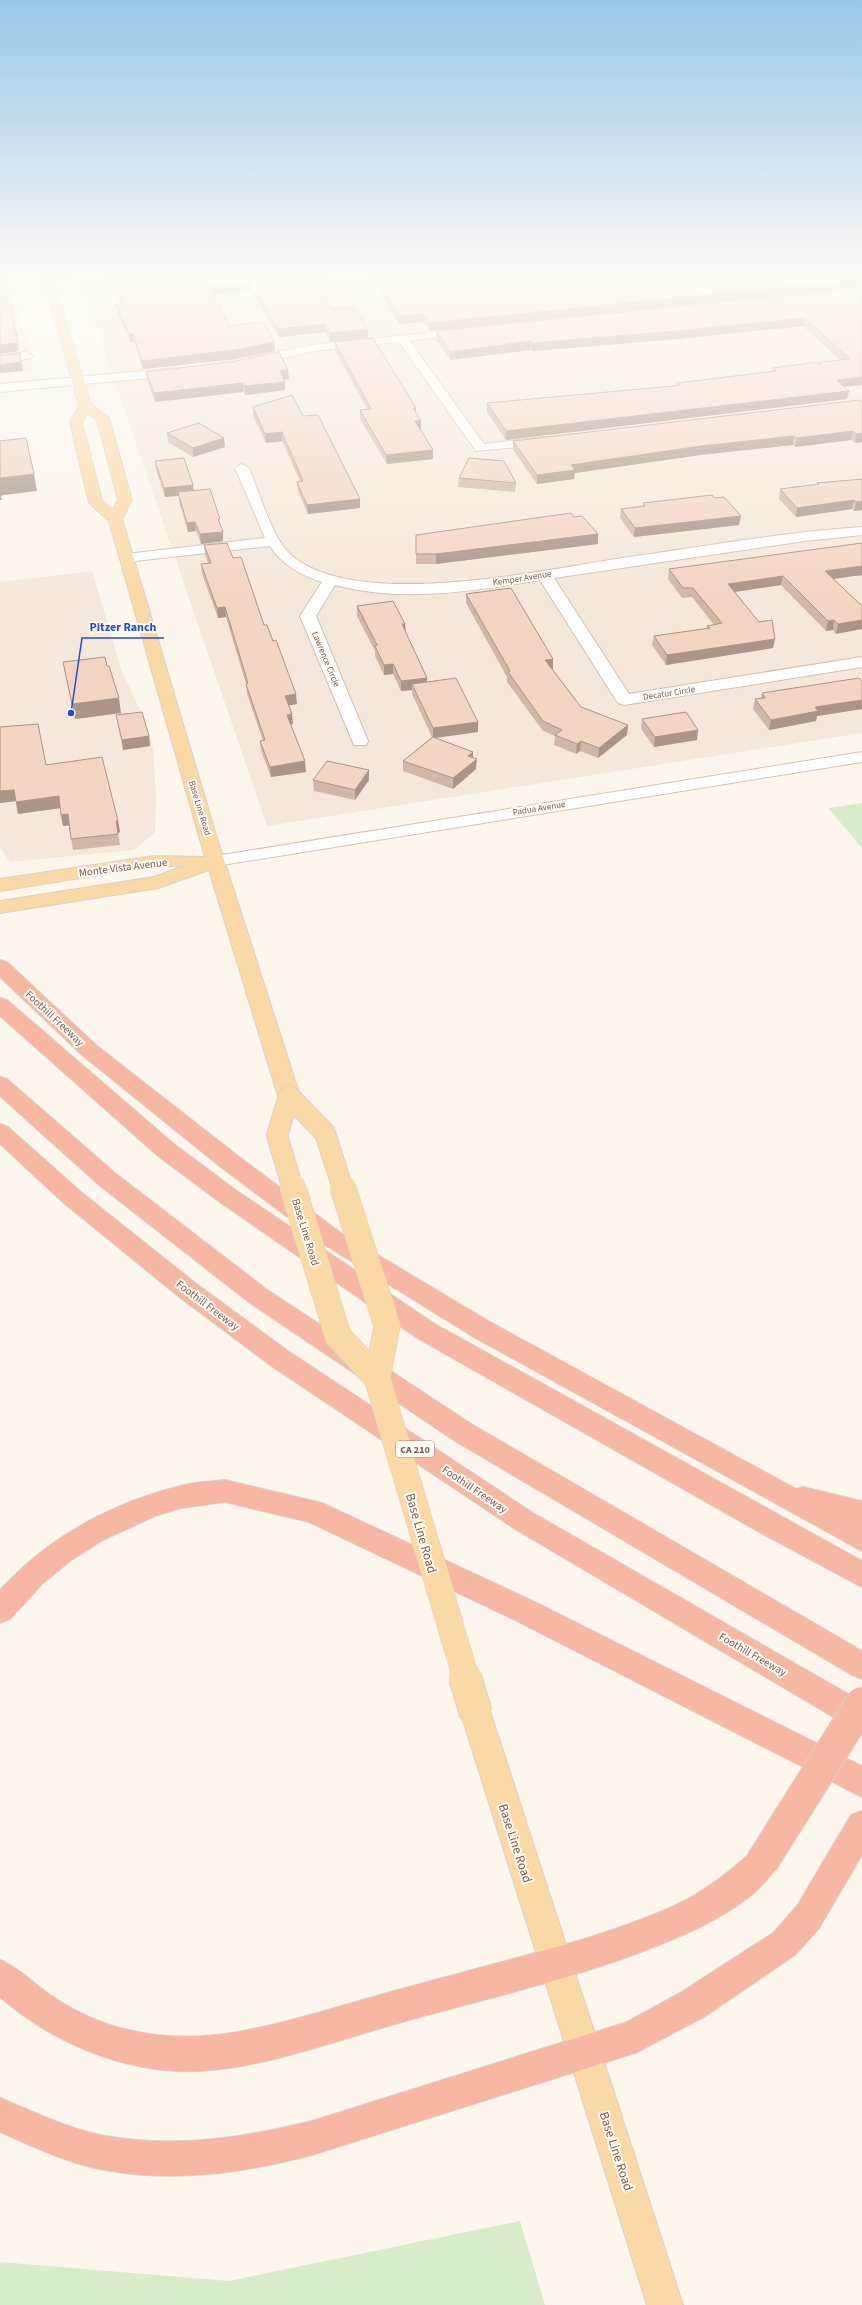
<svg xmlns="http://www.w3.org/2000/svg" width="862" height="2305" viewBox="0 0 862 2305" font-family="'Source Sans 3',sans-serif">
<rect width="100%" height="100%" fill="#fdf6ec"/>
<g fill="#f5e8da">
<polygon points="0,277 11,277 33,371 0,377"/>
<polygon points="79,277 862,277 862,733 267,826"/>
<polygon points="92,571 122,672 145,720 153,747 156,796 155,832 134,850 10,862 0,847 0,582"/>
</g>
<g fill="#d8ecc9">
<polygon points="862,803 862,848 828,808"/>
<polygon points="520,2221 545,2305 0,2305 0,2262 229,2281"/>
</g>
<g fill="none" stroke-linecap="round" stroke-linejoin="round">
<defs>
<g id="street">
<polygon points="87,277 125,277 120,280 49,286 44,283 49,280"/>
<polygon points="403,336 407,337 484,444 543,437 548,438 549,441 548,444 476,451 397,339"/>
<polygon points="27,352 33,356 31,358 0,363 0,355"/>
<path d="M242 464 249 468C259 491 272 538 290 554 355 613 547 569 629 557 706 546 784 532 862 527V535L805 541 554 578 629 694 862 657V667L624 705 618 703 616 700 540 580C475 591 400 603 335 585L316 616 368 741 366 745H354L300 616 322 582C302 576 281 564 270 546L126 562 119 558 126 554 265 538 235 468Z"/>
</g>
<g id="secondary">
<polygon points="465,329 471,332 469,334 313,351 252,365 246,361 252,357 313,345"/>
<polygon points="176,368 182,372 180,375 0,392 0,384"/>
<polygon points="862,752 862,762 216,866 210,865 207,861 210,857 216,856"/>
</g>
<g id="primary">
<path d="M43 277H53L91 404 109 418 132 500 122 519 216 835 300 1096 297 1101 289 1103 281 1101 278 1096 209 870 158 888 0 913V901L154 877 184 866H154L0 891V879L154 856 205 857 109 521 89 503 70 422 79 406ZM87 413 97 420 118 500 113 510 102 501 82 422Z"/>
<polygon points="476,1700 486,1704 491,1714 683,2305 647,2305 461,1714 466,1704"/>
</g>
<g id="highway">
<polygon points="0,960 7,962 96,1045 238,1156 341,1233 490,1322 796,1489 803,1487 862,1501 862,1525 859,1524 862,1525 862,1551 472,1336 325,1245 222,1168 82,1055 0,977"/>
<polygon points="0,998 7,1000 174,1144 237,1191 435,1324 862,1561 862,1587 761,1533 417,1338 221,1203 158,1156 0,1016"/>
<polygon points="0,1077 7,1079 115,1173 266,1289 473,1425 862,1651 862,1679 852,1675 455,1441 250,1303 99,1185 0,1096"/>
<polygon points="0,1124 8,1127 81,1192 194,1282 288,1351 533,1513 862,1702 862,1732 852,1728 515,1529 270,1365 178,1296 65,1204 0,1144"/>
<path d="M225 1480 322 1503 537 1603 862 1766V1797L517 1621 309 1522 225 1502 181 1508 155 1516 103 1540 70 1561 42 1584 10 1619 0 1623V1590C49 1537 109 1504 180 1486 194 1482 210 1482 225 1480Z"/>
<path d="M862 1811V1855L819 1928 795 1955 704 2017 635 2053 312 2155C243 2173 176 2183 105 2170 69 2164 34 2147 0 2132V2098C34 2112 69 2129 105 2136 176 2148 243 2138 312 2121L627 2022 680 1993 773 1933 797 1906 851 1815Z"/>
<path d="M762 1846 773 1851 778 1862C765 1892 726 1914 698 1928 605 1972 498 1995 399 2023 330 2042 249 2074 177 2071 113 2068 48 2039 0 1997V1960C19 1968 33 1983 50 1995 74 2011 101 2024 129 2030 199 2047 263 2028 331 2009 369 1998 407 1987 446 1977 521 1956 603 1938 674 1906 695 1896 715 1883 733 1868 743 1860 750 1852 762 1846Z"/>
</g>
</defs>
<use href="#street" stroke="#d1beb0" stroke-width="2"/>
<use href="#secondary" stroke="#d6c0b0" stroke-width="2"/>
<use href="#primary" stroke="#dad1cd" stroke-width="2"/>
<use href="#highway" stroke="#dad1cd" stroke-width="2"/>
<use href="#street" fill="#fff" fill-rule="evenodd"/>
<use href="#secondary" fill="#fff" fill-rule="evenodd"/>
<use href="#primary" fill="#fbd9a5" fill-rule="evenodd"/>
<use href="#highway" fill="#f7b7a3" fill-rule="evenodd"/>
<defs>
<polyline id="primary-bridge-far2" points="293,1189 277,1135 289,1096 325,1133 343,1189"/>
<g id="primary-bridge-far1">
<polyline points="293,1188 338,1336 377,1378"/>
<polyline points="343,1188 387,1326 377,1378"/>
<polyline points="377,1378 466,1678"/>
</g>
<polyline id="primary-bridge" points="465,1677 476,1714"/>
<polyline id="highway-bridge" points="762,1862 862,1703"/>
</defs>
<use href="#primary-bridge-far2" stroke="#dad1cd" stroke-width="22" stroke-linecap="butt"/>
<use href="#primary-bridge-far1" stroke="#dad1cd" stroke-width="27" stroke-linecap="butt"/>
<use href="#primary-bridge" stroke="#dad1cd" stroke-width="34" stroke-linecap="butt"/>
<use href="#highway-bridge" stroke="#dad1cd" stroke-width="34" stroke-linecap="butt"/>
<use href="#primary-bridge-far2" stroke="#fbd9a5" stroke-width="20"/>
<use href="#primary-bridge-far1" stroke="#fbd9a5" stroke-width="26"/>
<use href="#primary-bridge" stroke="#fbd9a5" stroke-width="32"/>
<use href="#highway-bridge" stroke="#f7b7a3" stroke-width="32"/>
</g>
<g fill="#d1b7a8">
<polygon points="110,277 327,277 312,278 331,309 368,338 330,342 325,332 279,337 251,291 212,294 229,326 275,351 236,359 143,369 134,342 130,342 117,311 116,303 119,302 111,282"/>
<polygon points="370,277 862,277 862,287 430,331 423,322 399,324"/>
<polygon points="862,288 845,387 847,399 506,440 487,412 487,403 674,386 676,386 677,383 773,371 773,368 820,365 820,362 840,360 803,326 677,339 532,351 531,350 450,360 436,340 436,331"/>
<polygon points="335,342 416,408 416,413 420,429 433,450 433,459 387,464 360,419 360,410 367,409 335,350"/>
<polygon points="146,372 289,379 284,379 285,382 285,390 245,395 243,392 155,402 147,380"/>
<polygon points="862,403 862,442 855,443 851,440 795,447 793,445 700,455 575,473 574,479 537,484 513,450 513,441"/>
<polygon points="253,407 303,416 360,499 360,508 308,514 298,491 297,482 300,481 282,441 266,443 253,416"/>
<polygon points="167,433 225,447 193,457 168,442"/>
<polygon points="155,461 194,491 220,526 223,541 201,544 196,531 188,532 179,502 179,496 165,497 156,470"/>
<polygon points="459,478 516,483 515,492 458,487"/>
<polygon points="862,479 862,510 854,511 852,509 796,517 779,499 780,489 817,484 817,483"/>
<polygon points="643,503 739,525 634,537 620,518 621,509 643,507"/>
<polygon points="574,517 598,534 598,544 436,564 416,564 416,535"/>
<polygon points="862,543 862,575 834,579 862,606 836,634 833,630 826,631 781,585 735,592 759,622 775,639 773,648 666,665 652,645 654,636 707,629 707,626 714,625 692,597 682,598 668,579 669,569"/>
<polygon points="204,545 233,558 264,625 297,704 289,705 293,724 290,725 306,772 271,777 261,751 260,741 263,741 247,694 246,684 226,617 218,618 202,574 201,564 208,563 205,555"/>
<polygon points="466,594 553,659 553,669 552,669 581,707 628,725 627,735 598,758 580,751 576,754 554,745 555,736 543,731 507,682 507,677 466,603"/>
<polygon points="357,606 405,624 406,633 427,678 427,682 478,722 478,732 436,738 473,752 473,758 476,769 453,789 403,771 403,761 432,737 412,694 412,690 401,691 393,674 384,675 375,656 375,651 357,616"/>
<polygon points="63,662 107,666 121,713 75,719"/>
<polygon points="862,681 862,709 817,716 816,721 769,730 753,709 755,699 761,698 762,693"/>
<polygon points="116,715 149,736 150,746 123,750"/>
<polygon points="642,719 697,740 654,747 641,729"/>
<polygon points="0,727 46,765 118,821 120,832 118,833 120,845 73,850 69,826 63,826 60,808 18,814 16,801 0,803"/>
<polygon points="369,770 369,780 355,800 314,791 313,780"/>
</g>
<g fill="#aa9588">
<polygon points="308,277 327,277 308,279"/>
<polygon points="862,279 862,287 430,331 430,323"/>
<polygon points="250,283 251,291 209,295 209,287"/>
<polygon points="423,314 423,322 399,324 399,316"/>
<polygon points="805,318 803,326 677,339 532,351 532,343"/>
<polygon points="325,324 325,332 279,337 278,329"/>
<polygon points="368,329 368,338 330,342 330,333"/>
<polygon points="133,333 134,342 130,342 129,334"/>
<polygon points="531,341 531,350 450,360 450,352"/>
<polygon points="274,342 275,351 236,359 143,369 142,361"/>
<polygon points="18,343 19,351 0,354 0,345"/>
<polygon points="21,362 23,371 0,373 0,365"/>
<polygon points="288,370 289,379 281,380 280,371"/>
<polygon points="862,377 862,385 835,388 837,380"/>
<polygon points="285,382 285,390 245,395 244,386"/>
<polygon points="243,383 243,392 155,402 154,393"/>
<polygon points="849,391 847,399 506,440 506,431"/>
<polygon points="413,408 416,408 416,416"/>
<polygon points="421,420 421,429 415,430 415,421"/>
<polygon points="853,431 851,440 795,447 797,438"/>
<polygon points="282,432 282,441 266,443 265,434"/>
<polygon points="862,433 862,442 855,443 856,434"/>
<polygon points="794,436 793,445 700,455 575,473 574,479 537,484 537,475 571,465 701,446"/>
<polygon points="224,438 225,447 193,457 193,448"/>
<polygon points="433,450 433,459 387,464 386,455"/>
<polygon points="34,474 37,491 4,495 1,496 2,500 0,500 0,478"/>
<polygon points="193,485 194,494 178,492 179,496 165,497 164,488"/>
<polygon points="360,499 360,508 308,514 307,505"/>
<polygon points="854,500 852,509 796,517 797,508"/>
<polygon points="862,501 862,510 854,511 856,502"/>
<polygon points="741,516 739,525 634,537 635,528"/>
<polygon points="195,522 196,531 188,532 187,523"/>
<polygon points="223,532 223,541 201,544 200,534"/>
<polygon points="598,534 598,544 436,564 436,554"/>
<polygon points="862,566 862,575 824,580 825,571"/>
<polygon points="783,576 781,585 727,593 728,584"/>
<polygon points="225,607 226,617 218,618 217,608"/>
<polygon points="834,620 833,630 826,631 828,621"/>
<polygon points="862,620 862,629 836,634 838,624"/>
<polygon points="402,624 405,624 406,634"/>
<polygon points="775,639 773,648 666,665 667,655"/>
<polygon points="553,659 553,669 545,670 545,660"/>
<polygon points="393,664 393,674 384,675 384,665"/>
<polygon points="427,678 427,688 412,684 412,690 401,691 401,681"/>
<polygon points="296,694 297,704 286,706 285,696"/>
<polygon points="119,698 121,713 75,719 72,704"/>
<polygon points="862,700 862,709 817,716 816,721 769,730 771,720 815,707"/>
<polygon points="292,714 293,724 287,725 287,715"/>
<polygon points="478,722 478,732 433,738 433,728"/>
<polygon points="628,725 627,735 598,758 599,748"/>
<polygon points="698,730 697,740 654,747 655,737"/>
<polygon points="149,736 150,746 123,750 122,740"/>
<polygon points="581,741 580,751 576,754 577,744"/>
<polygon points="473,752 473,762 468,756"/>
<polygon points="477,759 476,769 453,789 453,778"/>
<polygon points="305,761 306,772 271,777 270,767"/>
<polygon points="369,770 369,780 355,800 355,790"/>
<polygon points="14,790 16,801 0,803 0,791"/>
<polygon points="59,796 61,808 18,814 16,802"/>
<polygon points="68,814 70,825 63,826 61,815"/>
<polygon points="116,821 118,821 120,832 117,833"/>
</g>
<g fill="#f3d5c3" stroke="#aa9588">
<polygon points="0,277 5,277 18,343 0,345"/>
<polygon points="111,277 311,277 331,309 355,307 368,329 330,333 325,324 278,329 250,283 209,287 229,326 264,322 274,342 235,350 142,361 133,333 129,334 116,303 122,302"/>
<polygon points="375,277 862,277 862,279 430,323 423,314 399,316"/>
<polygon points="862,288 862,377 837,380 849,391 506,431 487,403 674,386 679,385 677,383 776,371 773,368 817,362 820,365 820,362 850,359 805,318 678,331 532,343 531,341 450,352 436,331"/>
<polygon points="373,338 416,408 413,408 421,420 415,421 433,450 386,455 360,410 371,409 335,342"/>
<polygon points="279,352 288,370 280,371 285,382 244,386 243,383 154,393 146,372 236,361"/>
<polygon points="20,353 21,362 0,365 0,356"/>
<polygon points="292,395 303,416 318,415 360,499 307,505 297,482 303,481 282,432 265,434 253,407"/>
<polygon points="860,400 862,403 862,433 856,434 853,431 797,438 794,436 701,446 571,465 575,470 537,475 513,441"/>
<polygon points="199,423 224,438 193,448 167,433"/>
<polygon points="26,438 34,474 0,478 0,441"/>
<polygon points="184,458 193,485 164,488 155,461"/>
<polygon points="469,458 504,461 516,483 459,478"/>
<polygon points="862,479 862,501 856,502 854,500 797,508 780,489 819,484 817,483"/>
<polygon points="210,489 220,519 218,519 223,532 200,534 195,522 187,523 178,492"/>
<polygon points="712,495 715,498 724,497 741,516 635,528 621,509 645,506 643,503"/>
<polygon points="571,513 574,517 582,516 598,534 436,554 416,554 416,535"/>
<polygon points="227,543 233,558 241,557 264,625 267,625 273,641 276,640 296,694 285,696 292,714 287,715 305,761 270,767 260,741 265,740 246,684 248,683 225,607 217,608 201,564 211,563 204,545"/>
<polygon points="862,543 862,566 825,571 862,606 862,620 838,624 834,620 828,621 783,576 728,584 759,622 772,620 775,639 667,655 654,636 710,628 707,626 722,623 693,588 683,588 669,569"/>
<polygon points="511,588 553,659 545,660 581,707 628,725 599,748 581,741 577,744 555,735 562,730 543,721 508,672 510,671 466,594"/>
<polygon points="393,601 405,624 402,624 427,678 401,681 393,664 384,665 375,646 377,645 357,606"/>
<polygon points="105,657 107,666 109,666 119,698 72,704 63,662"/>
<polygon points="456,678 478,722 433,728 412,684"/>
<polygon points="859,678 862,681 862,700 815,707 818,711 771,720 755,699 765,698 762,693"/>
<polygon points="142,712 149,736 122,740 116,715"/>
<polygon points="686,712 698,730 655,737 642,719"/>
<polygon points="38,724 46,765 102,757 118,821 116,821 118,834 71,839 68,814 61,815 59,796 16,802 14,790 0,791 0,727"/>
<polygon points="433,737 473,752 468,756 477,759 453,778 403,761"/>
<polygon points="327,761 369,770 355,790 313,780"/>
</g>
<linearGradient id="sky" x2="0" y2="1"><stop stop-color="#97c7e8"/><stop offset="0.46" stop-color="#fefbf6"/><stop offset="1" stop-color="#fefbf6" stop-opacity="0"/></linearGradient>
<rect width="862" height="599" fill="url(#sky)"/>
<g text-anchor="middle" stroke-width="4" stroke-linejoin="round" paint-order="stroke">
<g font-size="9" fill="#7a5c4d" stroke="#fffaf3">
<text transform="translate(522 578) rotate(-9)" y="3">Kemper Avenue</text>
<text transform="translate(326 659) rotate(67)" y="3">Lawrence Circle</text>
<text transform="translate(669 693) rotate(-9)" y="3">Decatur Circle</text>
<text transform="translate(200 808) rotate(73)" y="3">Base Line Road</text>
<text transform="translate(539 808) rotate(-9)" y="3">Padua Avenue</text>
</g>
<rect fill="#fffaf3" stroke="#a28b7f" stroke-width="1" x="396" y="1441" width="38" height="16" rx="3"/>
<g font-size="10" font-weight="bold" fill="#7a5c4d">
<text x="415" y="1453">CA 210</text>
</g>
<g font-size="11" fill="#7a5c4d" stroke="#fffaf3">
<text transform="translate(123 867) rotate(-7)" y="4">Monte Vista Avenue</text>
<text transform="translate(55 1018) rotate(43)" y="4">Foothill Freeway</text>
<text transform="translate(306 1232) rotate(73)" y="4">Base Line Road</text>
<text transform="translate(208 1305) rotate(37)" y="4">Foothill Freeway</text>
<text transform="translate(475 1489) rotate(34)" y="4">Foothill Freeway</text>
<text transform="translate(753 1654) rotate(30)" y="4">Foothill Freeway</text>
</g>
<g font-size="13" fill="#7a5c4d" stroke="#fffaf3">
<text transform="translate(422 1533) rotate(74)" y="5">Base Line Road</text>
<text transform="translate(516 1843) rotate(72)" y="5">Base Line Road</text>
<text transform="translate(617 2151) rotate(72)" y="5">Base Line Road</text>
</g>
</g>
<path fill="none" stroke="#1d4ed8" stroke-width="1.5" d="M71 713L82 638H164"/>
<circle fill="#1d4ed8" stroke="#fffaf3" stroke-width="1.5" cx="71" cy="713" r="4"/>
<g font-size="12" text-anchor="middle" font-weight="bold" fill="#1d4ed8" stroke="#fffaf3" stroke-width="4" stroke-linejoin="round" paint-order="stroke">
<text x="123" y="631">Pitzer Ranch</text>
</g>
</svg>
